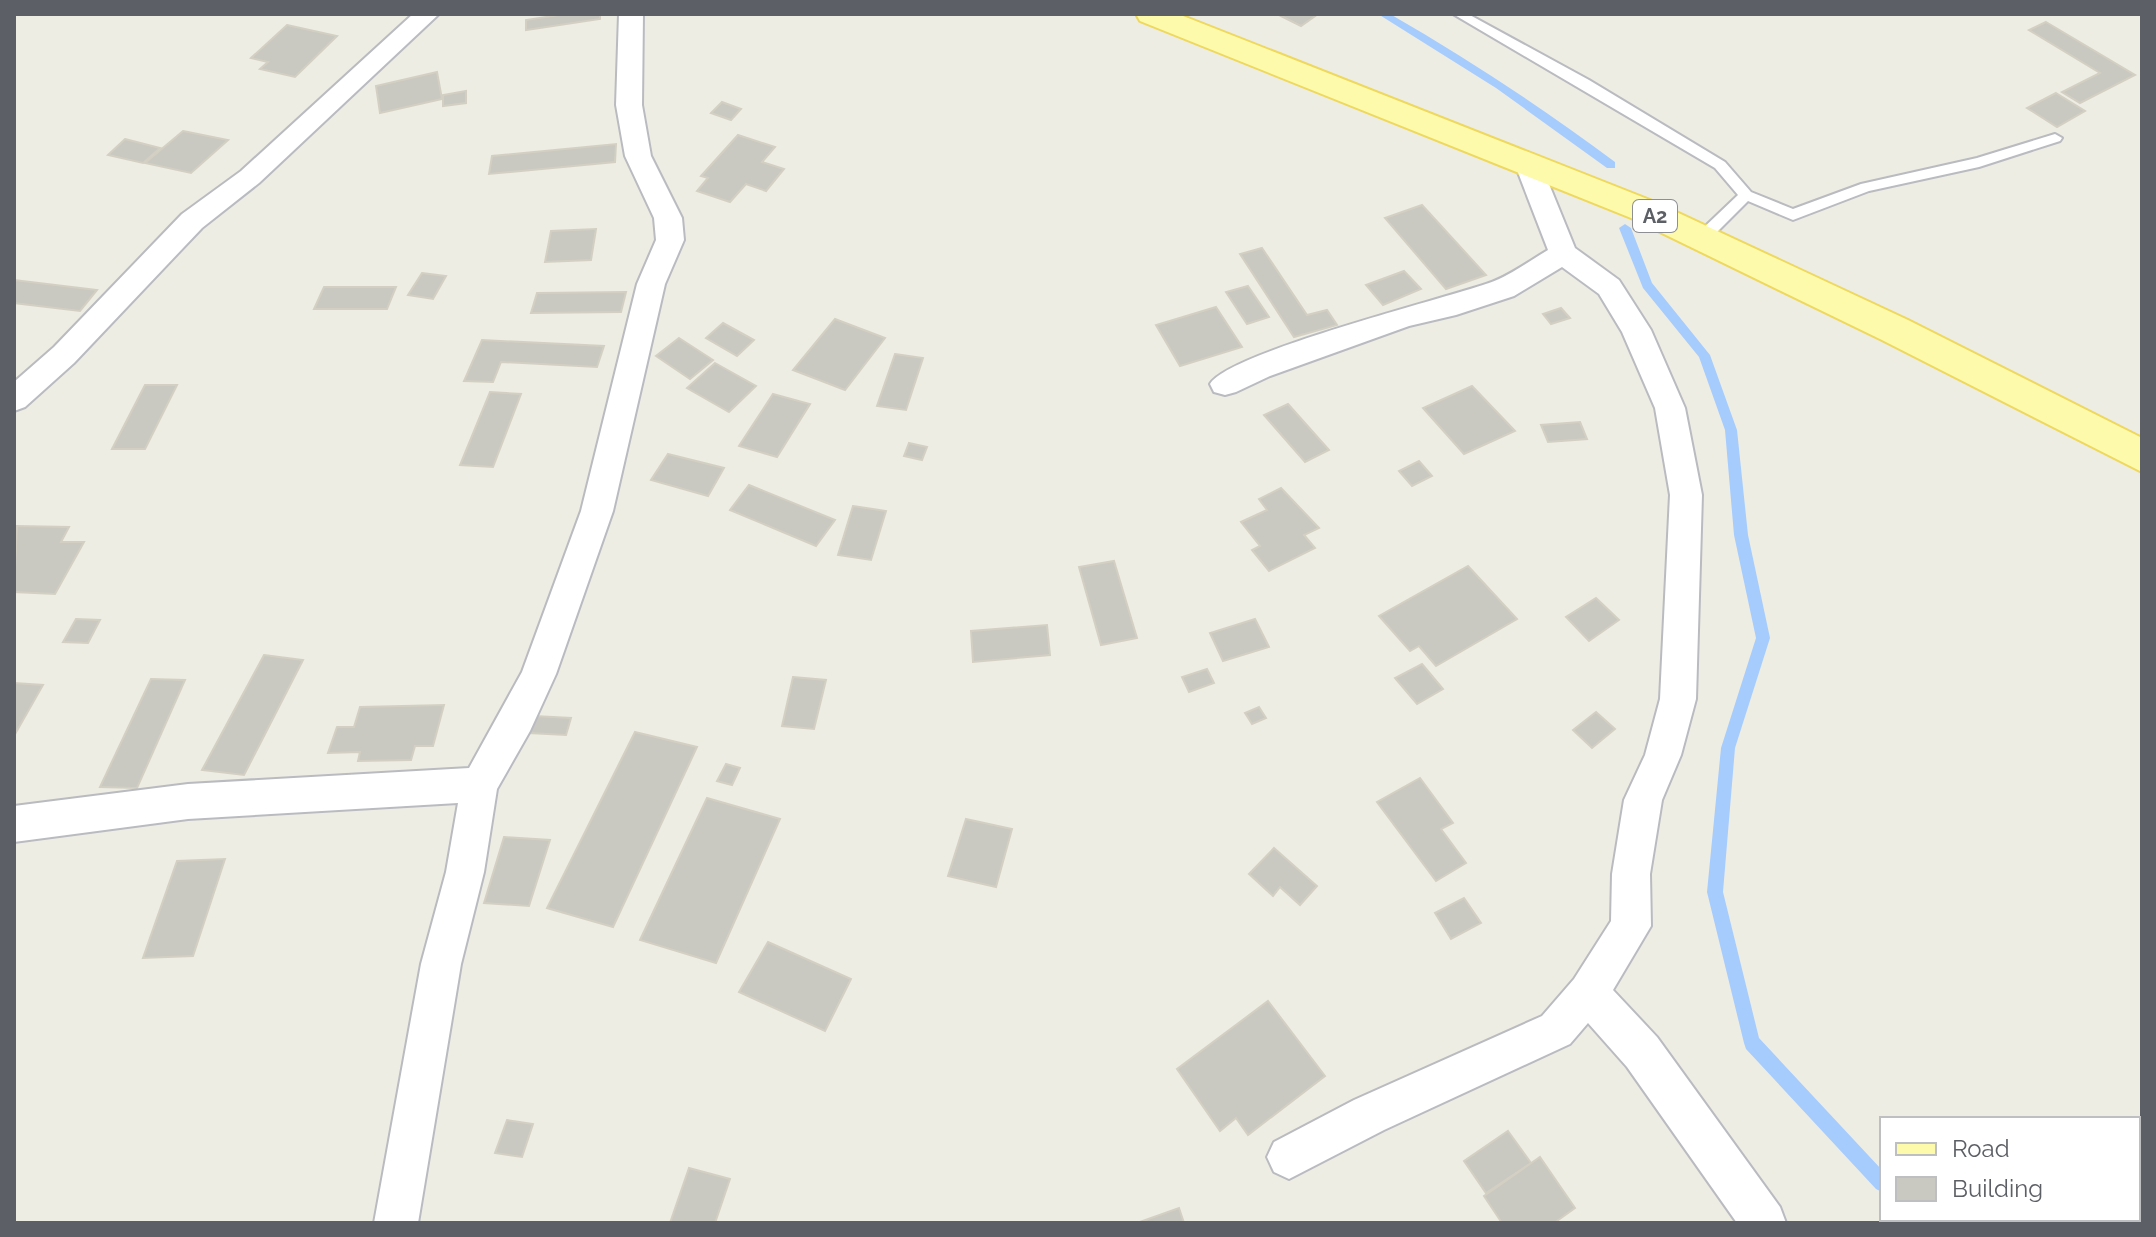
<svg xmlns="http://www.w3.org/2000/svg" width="2156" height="1237" viewBox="0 0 2156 1237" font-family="Raleway,sans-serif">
<rect width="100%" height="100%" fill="#eeede4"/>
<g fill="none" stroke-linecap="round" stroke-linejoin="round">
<g fill="#a6ccfd" fill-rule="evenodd">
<path d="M1378 14H1390C1468 59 1543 108 1615 162V168H1607L1496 88Z"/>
<polygon points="1625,224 1631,228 1652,283 1710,355 1737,430 1748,535 1770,638 1735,748 1723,892 1759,1038 1882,1170 1882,1192 1876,1189 1746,1049 1744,1043 1707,892 1721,748 1756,638 1734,535 1725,430 1699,357 1643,288 1619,228"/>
<polygon points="1906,1219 1926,1219 1928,1223 1908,1223"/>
</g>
</g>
<g fill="#c9c8c1" stroke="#d3d0c3" stroke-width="2">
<polygon points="565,14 600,14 600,19 526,30 526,20"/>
<polygon points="1277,14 1318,14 1301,26"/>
<polygon points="2046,22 2135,75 2080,103 2062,92 2100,73 2029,30"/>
<polygon points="287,25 337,36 295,77 260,69 268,62 251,58"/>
<polygon points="437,72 442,99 380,113 376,86"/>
<polygon points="466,91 466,103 443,106 443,95"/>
<polygon points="2056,93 2085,111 2057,127 2027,108"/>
<polygon points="722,102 741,109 731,120 711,113"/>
<polygon points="183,131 228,140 191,173 145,163"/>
<polygon points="738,135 775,147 762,162 784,169 766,191 746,184 730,202 697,191 708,178 701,176"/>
<polygon points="125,139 160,148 143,163 108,155"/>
<polygon points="616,144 615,162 489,174 492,156"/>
<polygon points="1422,205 1486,275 1446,289 1385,218"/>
<polygon points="596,229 591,260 545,262 551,231"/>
<polygon points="1262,248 1307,315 1327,310 1337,325 1294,337 1240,254"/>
<polygon points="1404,271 1421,289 1383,305 1366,285"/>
<polygon points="422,273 446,276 433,299 408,295"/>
<polygon points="14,280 97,290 80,311 14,303"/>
<polygon points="1248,286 1269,317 1247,324 1226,292"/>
<polygon points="324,287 396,287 387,309 314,309"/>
<polygon points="626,292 621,312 531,313 537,293"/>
<polygon points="1216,307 1242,347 1180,366 1156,325"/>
<polygon points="1561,308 1570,318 1551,324 1543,314"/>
<polygon points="835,319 885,338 845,390 793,370"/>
<polygon points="723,323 754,340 737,356 706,338"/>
<polygon points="679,338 713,360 690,379 656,356"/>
<polygon points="482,340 604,346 597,367 501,362 493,382 464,381"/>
<polygon points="895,354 923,358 906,410 877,406"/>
<polygon points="715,363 756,386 729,412 687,388"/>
<polygon points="145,385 177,385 145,449 112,449"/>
<polygon points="1472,386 1515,431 1464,454 1423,408"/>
<polygon points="490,392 521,394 493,467 460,465"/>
<polygon points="773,394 810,404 777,457 739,446"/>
<polygon points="1288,404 1329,450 1305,462 1264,415"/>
<polygon points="1580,422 1587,439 1548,442 1541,425"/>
<polygon points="909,443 927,447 922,460 904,456"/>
<polygon points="668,454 724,468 708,496 651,480"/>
<polygon points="1419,461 1432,476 1412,486 1399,471"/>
<polygon points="749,485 835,520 816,546 730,510"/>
<polygon points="1281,488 1319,528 1304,535 1315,548 1269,571 1252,550 1260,546 1241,522 1267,510 1259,499"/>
<polygon points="853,506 886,511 871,560 838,555"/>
<polygon points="17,526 69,527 61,542 84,542 55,594 14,592"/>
<polygon points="1114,561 1137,638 1101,645 1079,567"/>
<polygon points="1468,566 1517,619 1436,666 1419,646 1410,651 1379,616"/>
<polygon points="1596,598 1619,620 1589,641 1566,617"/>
<polygon points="76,619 100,620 88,643 63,642"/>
<polygon points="1255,619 1269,647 1223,661 1210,633"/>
<polygon points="1047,625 1050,655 973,662 971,631"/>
<polygon points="264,655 303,660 244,775 202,770"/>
<polygon points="1422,664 1443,689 1417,704 1395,678"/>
<polygon points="1207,669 1214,683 1189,692 1182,677"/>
<polygon points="793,677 826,680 814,729 782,726"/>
<polygon points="151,679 185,680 137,788 100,787"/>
<polygon points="14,683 43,685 14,736"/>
<polygon points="444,705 433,746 415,746 411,760 358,761 360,752 328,753 337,727 354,727 360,707"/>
<polygon points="1259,707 1266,718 1252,724 1245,713"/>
<polygon points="1596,712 1615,729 1592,748 1573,730"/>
<polygon points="534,716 571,718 566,735 529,733"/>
<polygon points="635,732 697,747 613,927 547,908"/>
<polygon points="726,764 740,768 732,785 717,781"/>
<polygon points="1420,778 1453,823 1441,829 1466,863 1436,881 1377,802"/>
<polygon points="707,798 780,819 716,963 640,940"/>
<polygon points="966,819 1012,829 996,887 948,876"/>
<polygon points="504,837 550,840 529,906 484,903"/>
<polygon points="1274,848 1317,886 1300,905 1280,887 1273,896 1249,874"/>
<polygon points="225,859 193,956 143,958 177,861"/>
<polygon points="1464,898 1481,923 1451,939 1435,913"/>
<polygon points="768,942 851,979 825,1031 739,992"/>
<polygon points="1268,1001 1325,1076 1248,1135 1236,1118 1220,1131 1177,1069"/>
<polygon points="507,1120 533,1124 522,1157 495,1153"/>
<polygon points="1508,1131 1531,1163 1486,1193 1464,1161"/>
<polygon points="1540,1157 1575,1208 1554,1223 1502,1223 1484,1196"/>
<polygon points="689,1168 730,1179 715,1223 670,1223"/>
<polygon points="1179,1208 1184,1223 1137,1223"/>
</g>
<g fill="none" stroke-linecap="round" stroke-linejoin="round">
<defs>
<polygon id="service" points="1453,14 1468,14 1589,80 1725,162 1751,192 1793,209 1861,184 1977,158 2055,134 2062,138 2060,141 1979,167 1869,191 1793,220 1748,201 1707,242 1702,243 1695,238 1697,234 1738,195 1715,168"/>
<g id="minor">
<polygon points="413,14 439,14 259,183 202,228 74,363 25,407 14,411 14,382 54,347 182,214 241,171"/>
<polygon points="619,14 643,14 642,105 651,156 682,218 684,240 665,284 613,511 556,674 530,731 497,789 484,872 461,964 418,1223 374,1223 421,964 446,872 458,803 188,819 14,842 14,806 188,784 469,768 522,672 581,511 637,284 656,240 654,218 625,156 616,105"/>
<path d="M1527 153 1536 156 1540 162 1575 248 1619 280 1651 330 1685 408 1702 495 1696 699 1681 755 1662 800 1650 874 1651 926 1613 990 1657 1037 1780 1207 1786 1223H1737L1627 1067 1588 1023 1570 1044 1384 1130 1289 1179 1274 1172 1267 1157 1274 1142 1354 1100 1542 1016 1574 979 1611 921 1612 874 1624 800 1645 755 1660 699 1670 495 1655 408 1622 332 1599 294 1562 267 1514 296 1456 315 1409 326 1270 376 1236 392 1225 395 1214 392 1210 384C1227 353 1444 299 1489 283 1510 276 1529 261 1548 250L1514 162 1518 156Z"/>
</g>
<polygon id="primary" points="1136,14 1178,14 1655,202 1908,320 2142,438 2142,472 1882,340 1631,218 1140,21"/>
</defs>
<use href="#service" stroke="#b9bbc0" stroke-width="4"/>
<use href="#minor" stroke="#b9bbc0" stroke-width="4"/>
<use href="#primary" stroke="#eed85e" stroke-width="4"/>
<use href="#service" fill="#fff" fill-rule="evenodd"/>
<use href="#minor" fill="#fff" fill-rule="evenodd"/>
<use href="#primary" fill="#fdfaab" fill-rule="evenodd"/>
</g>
<g text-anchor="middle" stroke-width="7" stroke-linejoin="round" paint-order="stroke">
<rect fill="#fff" stroke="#8d8f93" stroke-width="2" x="1633" y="200" width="44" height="32" rx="6"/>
<g font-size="20" font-weight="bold" fill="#5c5f65">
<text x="1655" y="223">A2</text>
</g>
</g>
<rect width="2156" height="1237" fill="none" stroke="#5c5f65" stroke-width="32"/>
<rect x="1880" y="1117" width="260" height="104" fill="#ffffff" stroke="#bebfc1" stroke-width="2"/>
<rect x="1896" y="1143" width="40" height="12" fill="#fdfaab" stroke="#bebfc1" stroke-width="2"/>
<text x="1952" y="1157" font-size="24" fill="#5c5f65">Road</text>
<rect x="1896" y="1177" width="40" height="24" fill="#c9c8c1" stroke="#bebfc1" stroke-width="2"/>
<text x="1952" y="1197" font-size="24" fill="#5c5f65">Building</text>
</svg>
